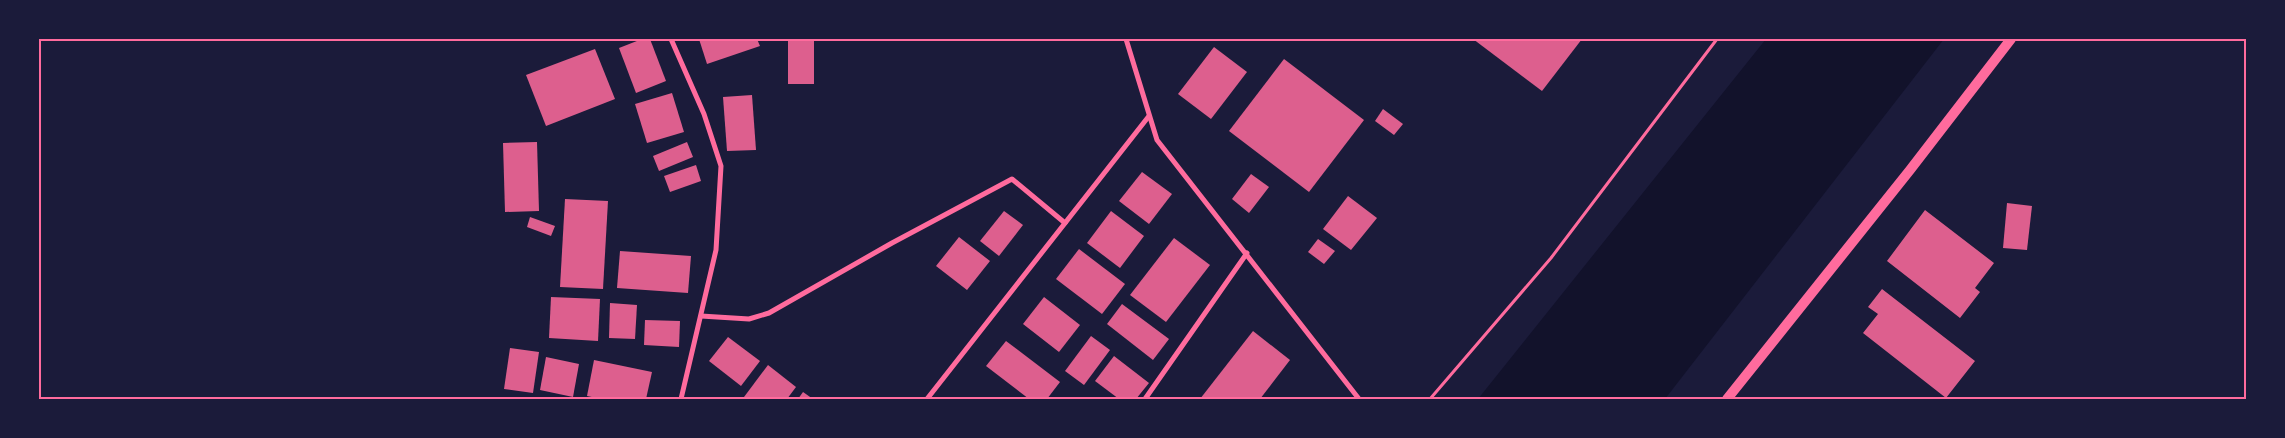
<svg xmlns="http://www.w3.org/2000/svg" width="2285" height="438" viewBox="0 0 2285 438" font-family="'Fira Sans',sans-serif">
<rect width="100%" height="100%" fill="#1b1b3a"/>
<polygon fill="#12122b" points="1766,39 1944,39 1665,399 1478,399"/>
<g fill="#dd5f8e">
<polygon points="642,39 650,39 666,81 636,93 619,48"/>
<polygon points="699,39 757,39 760,46 707,64"/>
<polygon points="1473,39 1582,39 1542,91"/>
<rect x="788" y="40" width="26" height="44"/>
<polygon points="1214,47 1247,72 1211,119 1178,94"/>
<polygon points="595,49 615,99 546,126 526,75"/>
<polygon points="1284,59 1364,120 1309,192 1229,131"/>
<polygon points="672,93 684,132 647,143 635,104"/>
<polygon points="752,95 756,150 727,151 723,97"/>
<polygon points="1383,109 1403,124 1394,135 1375,121"/>
<polygon points="537,142 539,211 505,212 503,143"/>
<polygon points="687,142 693,157 659,171 653,156"/>
<polygon points="696,165 701,181 670,192 664,176"/>
<polygon points="1142,172 1172,194 1149,224 1119,201"/>
<polygon points="1251,174 1269,187 1249,213 1232,199"/>
<polygon points="1348,196 1377,218 1351,250 1323,229"/>
<polygon points="565,199 608,201 603,289 560,287"/>
<polygon points="2007,203 2032,206 2027,250 2003,248"/>
<polygon points="1925,210 1994,263 1975,288 1980,292 1960,318 1887,261"/>
<polygon points="1004,211 1023,225 999,256 980,241"/>
<polygon points="1111,211 1144,236 1120,268 1087,243"/>
<polygon points="530,217 555,226 551,236 527,227"/>
<polygon points="959,237 990,261 967,290 936,266"/>
<polygon points="1174,238 1210,265 1166,322 1130,295"/>
<polygon points="1318,239 1335,251 1324,264 1308,252"/>
<polygon points="1079,249 1125,284 1102,314 1056,279"/>
<polygon points="620,251 691,256 688,293 617,288"/>
<polygon points="1882,289 1975,361 1946,398 1863,333 1878,314 1868,307"/>
<polygon points="551,297 600,299 598,341 549,338"/>
<polygon points="1044,297 1080,325 1059,352 1023,324"/>
<polygon points="610,303 637,305 635,339 609,338"/>
<polygon points="1122,304 1169,339 1153,360 1107,324"/>
<polygon points="645,320 680,321 679,347 644,345"/>
<polygon points="1253,331 1290,360 1260,399 1200,399"/>
<polygon points="1091,336 1110,350 1084,385 1065,371"/>
<polygon points="728,337 760,361 741,386 709,361"/>
<polygon points="1006,341 1060,382 1047,399 1029,399 986,366"/>
<polygon points="510,348 539,352 533,393 504,389"/>
<polygon points="1114,356 1149,383 1136,399 1119,399 1095,381"/>
<polygon points="546,357 579,364 573,397 540,390"/>
<polygon points="594,360 652,372 646,399 601,399 587,396"/>
<polygon points="768,365 796,387 787,399 747,399 744,397"/>
<polygon points="803,392 813,399 798,399"/>
</g>
<g fill="none" stroke-linecap="round" stroke-linejoin="round">
<polyline stroke="#ff6b9d" stroke-width="3" points="1430,399 1551,258 1717,39"/>
<g stroke="#ff6b9d" stroke-width="5">
<polyline points="671,39 704,114 721,166 716,250 681,399"/>
<polyline points="1126,39 1157,140 1359,399"/>
<polyline points="701,316 749,319 769,313 892,243 1012,179 1065,223"/>
<polyline points="927,399 1149,116"/>
<polyline points="1145,399 1247,253"/>
</g>
<polyline stroke="#ff6b9d" stroke-width="10" points="1727,399 1910,170 2011,39"/>
</g>
<rect width="2285" height="438" fill="none" stroke="#1b1b3a" stroke-width="80"/>
<rect x="40" y="40" width="2205" height="358" fill="none" stroke="#ff6b9d" stroke-width="2"/>
</svg>
